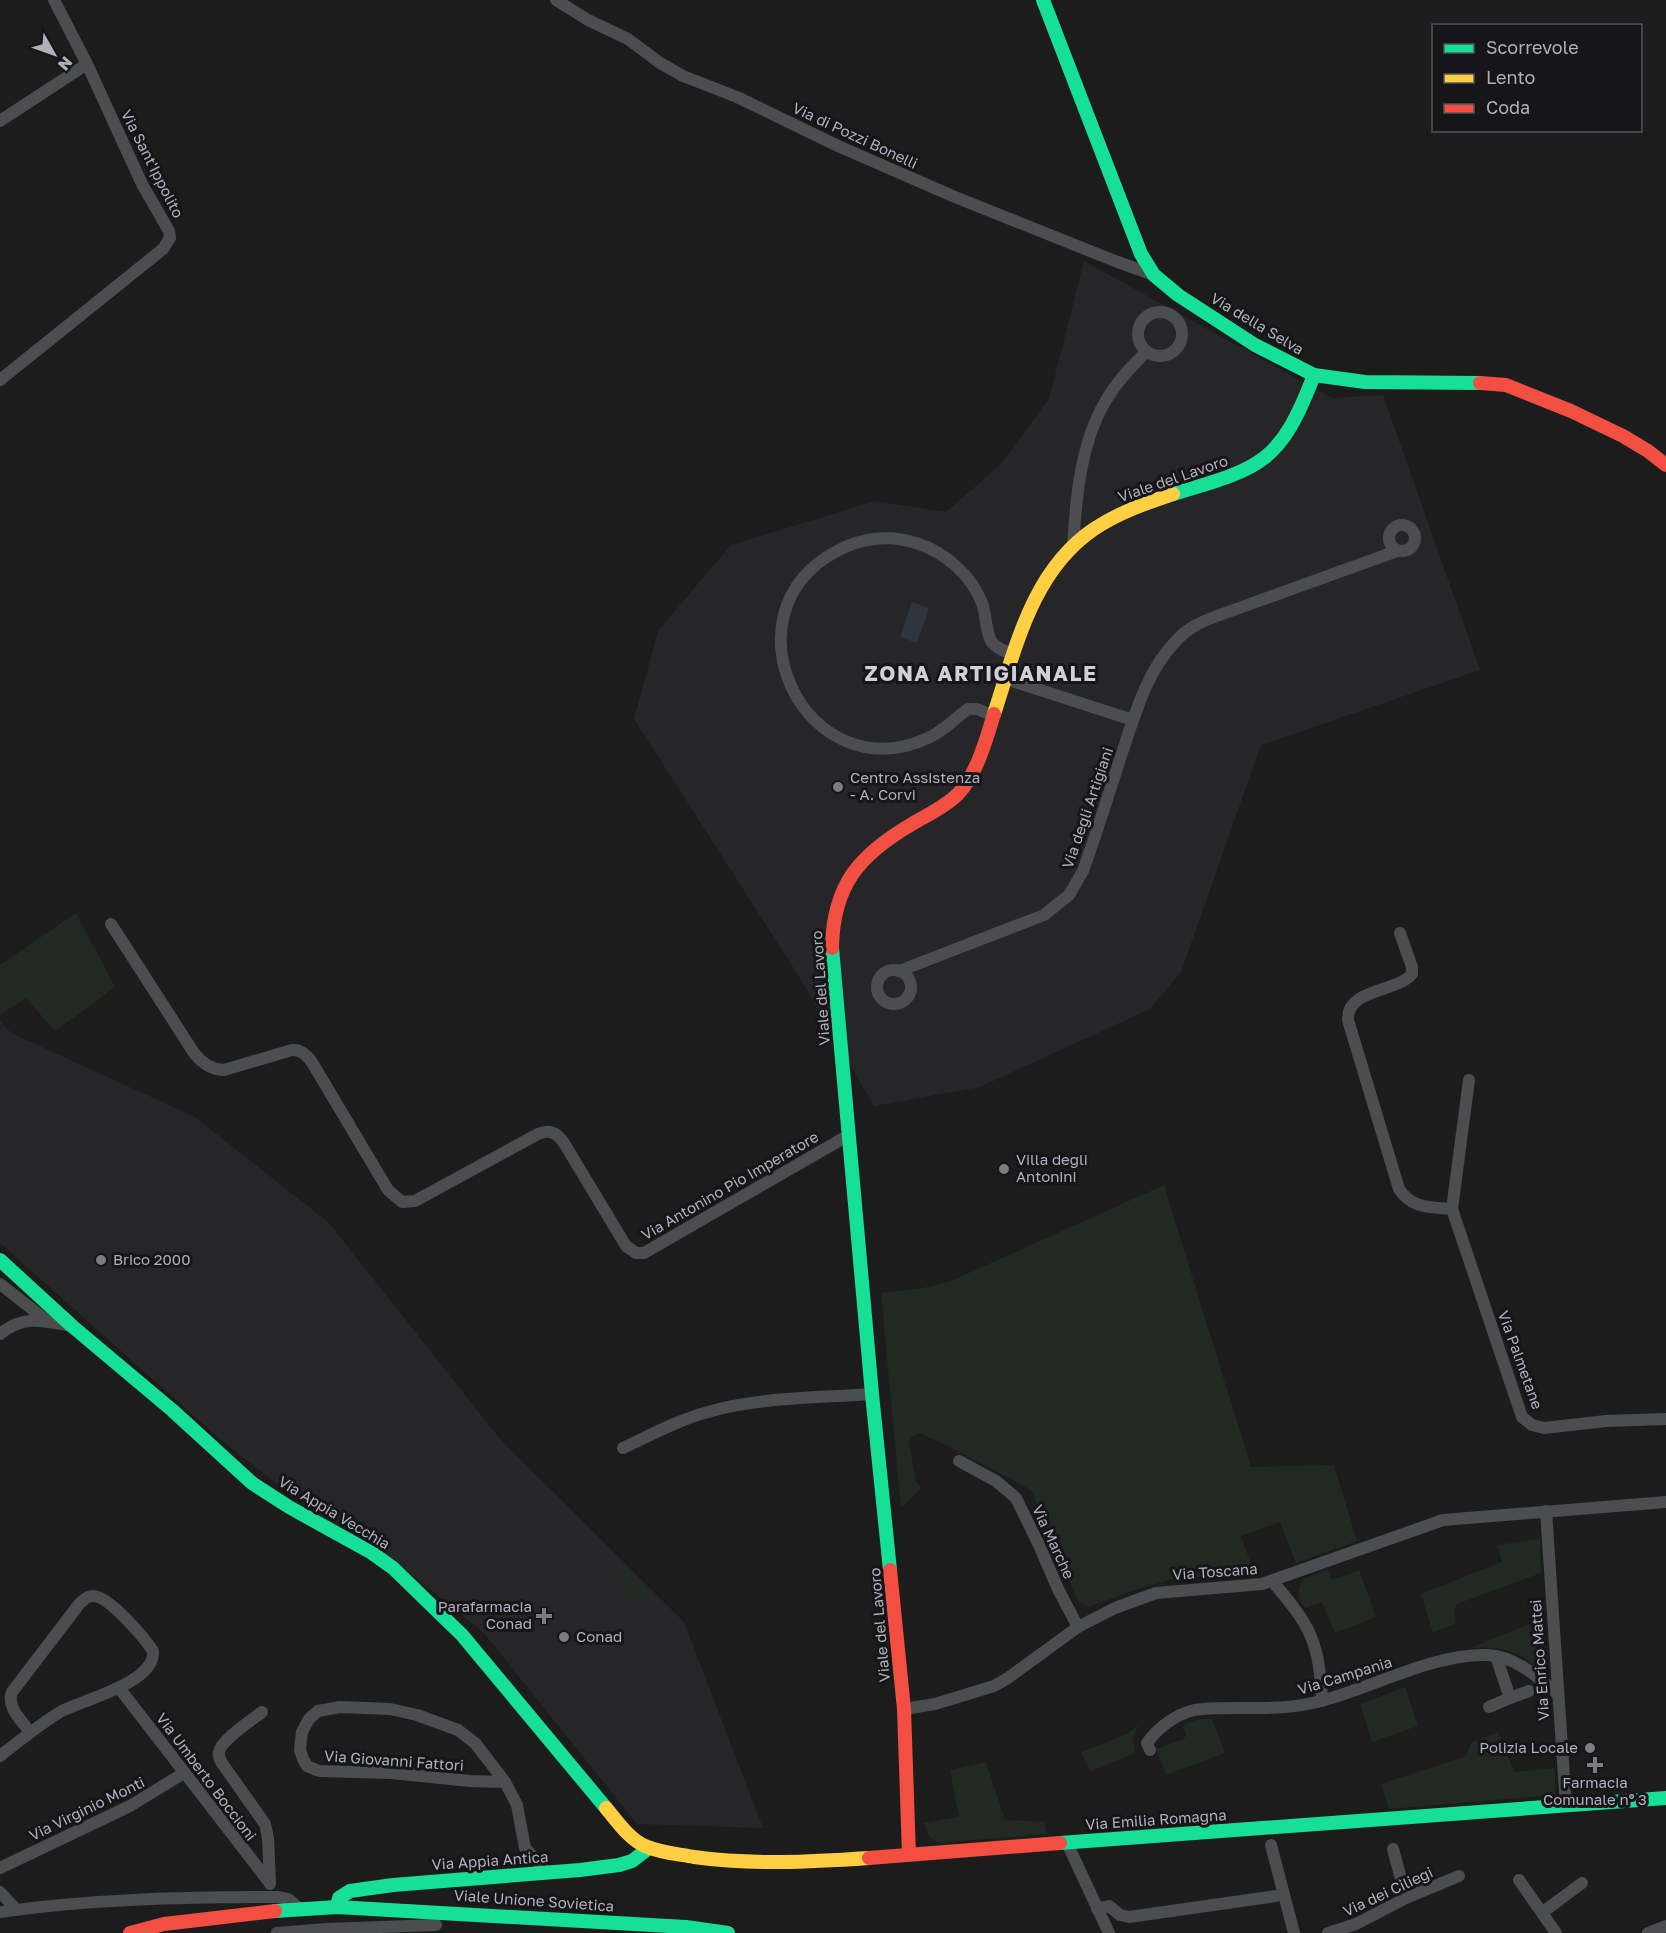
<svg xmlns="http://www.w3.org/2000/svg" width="1666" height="1933" viewBox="0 0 1666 1933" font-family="'Golos Text',sans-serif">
<rect width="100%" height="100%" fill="#1c1c1c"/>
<g fill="#262628">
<polygon points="1084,261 1332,398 1383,395 1480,670 1261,745 1181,972 1150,1009 980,1087 874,1106 800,978 634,719 658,631 731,545 875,501 946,512 1001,464 1049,399"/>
<polygon points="0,1021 11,1033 195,1117 329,1223 500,1439 684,1622 763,1828 637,1824 484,1633 392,1559 330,1525 222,1441 0,1243"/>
</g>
<g fill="#212923">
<polygon points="76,913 115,987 55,1031 26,998 0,1015 0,965"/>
<polygon points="1164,1185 1251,1467 1334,1465 1357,1541 1296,1563 1280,1522 1241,1536 1255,1575 1178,1578 1144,1587 1088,1607 1078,1601 1031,1490 950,1447 919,1433 911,1438 909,1443 916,1482 922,1488 901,1508 881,1293 923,1288 951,1281"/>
<polygon points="1540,1539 1541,1573 1457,1604 1454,1610 1456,1623 1433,1633 1421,1594 1502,1562 1497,1545"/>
<polygon points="626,1570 652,1597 642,1607 615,1580"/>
<path d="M1328 1570 1332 1580 1359 1570 1376 1617 1335 1633 1322 1602 1306 1608C1296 1600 1297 1590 1303 1579Z"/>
<path d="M1544 1618 1547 1671C1537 1669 1531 1662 1522 1657 1505 1647 1489 1647 1470 1648Z"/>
<polygon points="1405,1687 1418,1726 1372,1742 1360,1704"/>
<polygon points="1201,1719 1212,1719 1225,1753 1166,1775 1156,1749 1184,1739 1186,1734 1183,1727 1189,1722"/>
<polygon points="1138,1725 1133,1739 1135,1753 1090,1772 1081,1752 1127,1734"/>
<polygon points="1498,1732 1514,1772 1555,1768 1555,1795 1389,1809 1381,1784 1466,1756 1471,1743"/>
<polygon points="986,1762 1005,1820 1044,1822 1047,1834 939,1843 930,1838 924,1823 959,1817 950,1770"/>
</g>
<polygon fill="#2f353e" points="912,602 929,608 917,643 900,637"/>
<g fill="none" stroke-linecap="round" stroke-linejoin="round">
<g stroke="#4c4d4f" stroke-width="12">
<polyline points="556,0 588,20 628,39 660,63 683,76 737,97 838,146 955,197 1115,261 1154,275"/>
<polyline points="0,121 87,64"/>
<circle cx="1160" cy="334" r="22"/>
<polyline points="0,380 163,249 170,238 169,231 142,184 87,64 54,0"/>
<circle cx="1402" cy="538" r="13"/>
<path d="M1073 546C1076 496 1081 437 1110 394 1120 378 1133 365 1146 352"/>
<polyline points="1006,679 1133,720"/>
<path d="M994 716 977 709H968C954 719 944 731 928 738 807 794 718 614 837 551 861 538 889 534 916 543 945 552 973 576 983 606 986 617 986 631 991 641 996 649 1006 651 1014 655"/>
<path d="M111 924 194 1053C202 1063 211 1070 224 1070L292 1050C302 1049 308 1056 313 1064L388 1190 402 1202 415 1201 538 1134C550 1129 557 1133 564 1143L626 1246 636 1253H644L849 1135"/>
<path d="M1400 933 1412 967V974C1396 993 1347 988 1348 1020L1399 1189C1412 1209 1430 1207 1452 1209L1522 1417 1532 1425 1544 1428 1606 1421 1666 1419"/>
<circle cx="894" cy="987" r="17"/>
<path d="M899 971 1044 915 1069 895 1083 871C1097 832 1109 793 1122 753 1135 715 1146 672 1175 642 1187 628 1201 622 1217 616L1397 551"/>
<polyline points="1452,1209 1469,1080"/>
<polyline points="0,1284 46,1320"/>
<path d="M0 1334C25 1314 42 1321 72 1326"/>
<path d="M623 1448C651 1435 678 1420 708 1412 759 1397 819 1398 872 1394"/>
<polyline points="959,1461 996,1481 1016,1498 1039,1545 1058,1589 1078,1627"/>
<polyline points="1546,1511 1566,1806"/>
<path d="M1272 1581C1310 1625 1320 1642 1322 1701"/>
<polyline points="120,1689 269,1882"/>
<polyline points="1510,1698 1529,1691"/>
<polyline points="1489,1707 1510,1698 1496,1656"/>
<polyline points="904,1709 935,1704 994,1686 1008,1678 1078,1627 1115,1608 1156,1593 1262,1584 1443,1520 1666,1502"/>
<path d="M262 1712C252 1720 221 1740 219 1752 218 1758 221 1762 224 1766L265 1824 268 1838 270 1884"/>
<path d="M1150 1750 1147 1743C1159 1726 1181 1710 1203 1709 1243 1706 1282 1712 1321 1701 1372 1688 1435 1653 1487 1655 1515 1656 1538 1677 1558 1694"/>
<path d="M0 1756C19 1741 39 1725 60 1712 82 1700 156 1683 153 1651 145 1639 108 1594 92 1596 87 1596 84 1600 80 1603L12 1692C6 1707 22 1721 30 1732"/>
<polyline points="505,1782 470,1781 391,1773 319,1771 307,1766 303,1759 300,1750 302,1732 309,1719 318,1711 340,1707 390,1709 417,1715 458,1730 475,1743 505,1782 517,1805 525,1848 548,1873"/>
<polyline points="1067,1843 1109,1933"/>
<polyline points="1271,1845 1294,1933"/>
<polyline points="1393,1849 1406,1898"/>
<polyline points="0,1868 130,1806 184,1773"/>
<polyline points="1519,1880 1556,1933"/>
<polyline points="0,1892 17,1910"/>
<polyline points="1097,1909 1109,1906 1120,1915 1129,1917 1276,1896"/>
<path d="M0 1912C92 1899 186 1897 279 1897L288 1899 299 1908"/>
<polyline points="1543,1912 1582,1883"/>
<polyline points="277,1933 326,1929 436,1925"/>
<polyline points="1328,1933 1356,1924 1406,1898 1459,1876"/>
<polyline points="1648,1933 1666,1926"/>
</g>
<g stroke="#16e098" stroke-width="14">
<polyline points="1043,0 1141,254 1154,275 1178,295 1255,345 1314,375 1365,382 1480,383"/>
<path d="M1173 494C1261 468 1280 464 1314 375"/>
<polyline points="832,948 872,1394 890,1570"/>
<polyline points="0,1260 72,1326 172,1410 252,1483 289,1507 372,1553 393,1568 462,1635 606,1808"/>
<polyline points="1060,1843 1666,1798"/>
<polyline points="337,1907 339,1898 350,1891 393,1885 580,1870 619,1865 632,1861 649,1848"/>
<polyline points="275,1911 337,1907 686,1927 728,1933"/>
</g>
<g stroke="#ffcf43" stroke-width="14">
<path d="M994 714C1016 647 1032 571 1094 529 1118 513 1146 503 1173 494"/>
<path d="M606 1808C617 1821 629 1839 645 1846 661 1853 678 1854 694 1857 753 1865 810 1862 869 1858"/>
</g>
<g stroke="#f24e42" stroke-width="14">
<polyline points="1480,383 1506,385 1571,411 1623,436 1648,451 1666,465"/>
<path d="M832 948C833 885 859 855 912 824 927 815 945 807 958 794 977 774 986 740 994 714"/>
<polyline points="890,1570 904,1709 909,1855"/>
<polyline points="869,1858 1060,1843"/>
<polyline points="130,1933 164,1924 275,1911"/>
</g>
</g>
<g fill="#7b7c84" stroke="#161618" stroke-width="2">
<circle cx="838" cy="787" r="6"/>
<circle cx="1004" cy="1169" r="6"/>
<circle cx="101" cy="1260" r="6"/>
<path d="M541 1607h6v6h6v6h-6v6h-6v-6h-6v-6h6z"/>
<circle cx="564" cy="1637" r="6"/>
<circle cx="1590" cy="1748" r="6"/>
<path d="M1592 1756h6v6h6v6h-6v6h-6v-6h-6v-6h6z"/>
</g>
<g text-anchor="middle" stroke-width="6" stroke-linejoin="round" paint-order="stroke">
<g font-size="15" fill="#aeb0bc" stroke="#161618">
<text transform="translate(855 136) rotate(25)" y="5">Via di Pozzi Bonelli</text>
<text transform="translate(152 164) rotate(63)" y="5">Via Sant'Ippolito</text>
<text transform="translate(1257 324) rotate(31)" y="5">Via della Selva</text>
<text transform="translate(1173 479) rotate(-19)" y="5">Viale del Lavoro</text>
<text transform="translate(1088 808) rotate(-71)" y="5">Via degli Artigiani</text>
<text transform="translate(821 988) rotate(-94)" y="5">Viale del Lavoro</text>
<text transform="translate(730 1186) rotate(-30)" y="5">Via Antonino Pio Imperatore</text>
<text transform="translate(1520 1360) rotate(70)" y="5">Via Palmetane</text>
<text transform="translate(334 1513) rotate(31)" y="5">Via Appia Vecchia</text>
<text transform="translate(1053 1542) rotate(65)" y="5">Via Marche</text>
<text transform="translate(1215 1572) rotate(-4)" y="5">Via Toscana</text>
<text transform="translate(880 1625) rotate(-95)" y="5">Viale del Lavoro</text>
<text transform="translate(1540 1660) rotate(-94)" y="5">Via Enrico Mattei</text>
<text transform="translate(1345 1676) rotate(-17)" y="5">Via Campania</text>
<text transform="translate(394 1761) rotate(4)" y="5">Via Giovanni Fattori</text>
<text transform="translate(206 1777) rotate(53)" y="5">Via Umberto Boccioni</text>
<text transform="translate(87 1809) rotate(-26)" y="5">Via Virginio Monti</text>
<text transform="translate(1156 1820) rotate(-4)" y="5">Via Emilia Romagna</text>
<text transform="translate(490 1861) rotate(-4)" y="5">Via Appia Antica</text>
<text transform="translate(1388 1892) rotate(-25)" y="5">Via dei Ciliegi</text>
<text transform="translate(534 1901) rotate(4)" y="5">Viale Unione Sovietica</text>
</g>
<g font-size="15" fill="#aeb0bc" stroke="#161618" text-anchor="start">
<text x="850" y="783">Centro Assistenza<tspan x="850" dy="17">- A. Corvi</tspan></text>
<text x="1016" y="1165">Villa degli<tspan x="1016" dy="17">Antonini</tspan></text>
<text x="113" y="1265">Brico 2000</text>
<text x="532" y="1612" text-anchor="end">Parafarmacia<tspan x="532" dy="17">Conad</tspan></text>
<text x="576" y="1642">Conad</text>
<text x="1578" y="1753" text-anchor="end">Polizia Locale</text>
<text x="1595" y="1788" text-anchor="middle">Farmacia<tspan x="1595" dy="17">Comunale nº 3</tspan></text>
</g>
<g font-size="21" font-weight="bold" letter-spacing="1.5" fill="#cfd0d8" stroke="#161618">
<text x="981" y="681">ZONA ARTIGIANALE</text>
</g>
</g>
<rect x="1432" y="24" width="210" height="108" fill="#161618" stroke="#53545a" stroke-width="1.5"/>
<rect x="1444" y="44" width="30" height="9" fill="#16e098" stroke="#53545a" stroke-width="1.5"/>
<text x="1486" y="54" font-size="18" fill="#aeb0bc">Scorrevole</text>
<rect x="1444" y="74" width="30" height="9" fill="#ffcf43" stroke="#53545a" stroke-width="1.5"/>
<text x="1486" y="84" font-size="18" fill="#aeb0bc">Lento</text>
<rect x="1444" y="104" width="30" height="9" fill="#f24e42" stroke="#53545a" stroke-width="1.5"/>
<text x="1486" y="114" font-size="18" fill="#aeb0bc">Coda</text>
<g transform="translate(54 54) rotate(130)" stroke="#161618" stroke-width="4.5" paint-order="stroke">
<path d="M0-4.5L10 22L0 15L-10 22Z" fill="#aeb0bc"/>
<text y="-9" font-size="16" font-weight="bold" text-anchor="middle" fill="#aeb0bc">N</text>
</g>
</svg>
